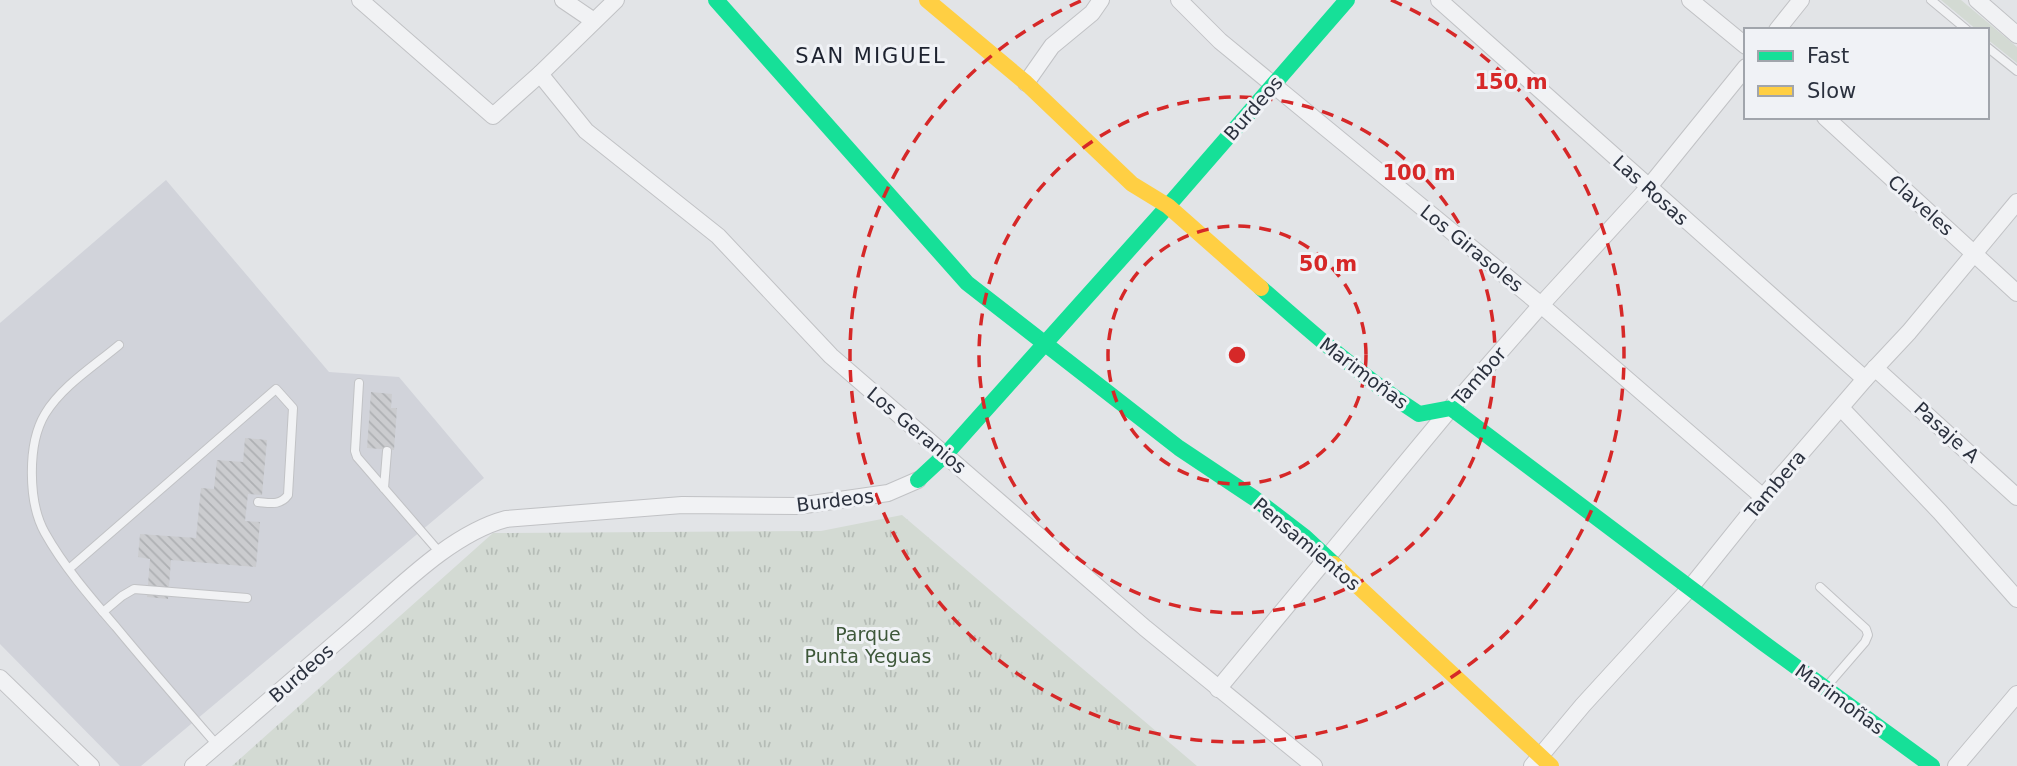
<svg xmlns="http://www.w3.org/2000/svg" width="2017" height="766" viewBox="0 0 2017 766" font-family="'DejaVu Sans',sans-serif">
<defs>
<pattern id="park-tufts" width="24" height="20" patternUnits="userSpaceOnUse" patternTransform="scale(1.75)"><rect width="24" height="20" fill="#d3dad3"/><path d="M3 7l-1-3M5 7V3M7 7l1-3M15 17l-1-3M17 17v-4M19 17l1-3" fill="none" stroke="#b5bcb6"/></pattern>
<pattern id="building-back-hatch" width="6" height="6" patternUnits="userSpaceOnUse" patternTransform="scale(1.75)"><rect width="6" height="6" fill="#cbcccf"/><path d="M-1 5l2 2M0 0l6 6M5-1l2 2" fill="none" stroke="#aeb0b3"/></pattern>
</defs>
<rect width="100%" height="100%" fill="#e2e4e7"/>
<polygon fill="#d1d3da" points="166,180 329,372 399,377 484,478 141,766 120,766 0,644 0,323"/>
<polygon fill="#d3dad3" points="1941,0 1961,0 2017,47 2017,63 1987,39 1987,30 1977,30"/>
<polygon fill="url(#park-tufts)" points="902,515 1197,766 232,766 493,533 821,531"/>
<g fill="url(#building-back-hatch)">
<polygon points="371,392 392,394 391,408 397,408 394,450 367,448"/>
<polygon points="245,438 267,440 262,495 248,494 245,521 260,522 256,567 171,560 168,599 147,597 150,559 138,557 140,534 196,538 201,488 214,489 217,460 243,462"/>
</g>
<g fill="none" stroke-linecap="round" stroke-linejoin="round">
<defs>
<g id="lane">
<polyline points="1931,0 1967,30"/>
<polyline points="1987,47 2017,71"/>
<path d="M119 345C94 366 62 386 45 414 27 444 28 503 45 533 64 567 91 598 116 627 149 667 183 706 217 745"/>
<polyline points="359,383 355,451 357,457 441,554"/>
<polyline points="384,488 387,451"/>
<path d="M70 568 276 389 293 408 288 495C280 506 270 503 258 502"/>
<polyline points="1820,587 1866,629 1868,635 1865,642 1827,686"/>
<polyline points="103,612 122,596 134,589 247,598"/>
</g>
<g id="street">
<polyline points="360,0 493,116 540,74 616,0"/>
<polyline points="563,0 594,21"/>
<polyline points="1179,0 1220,41 1541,305 1763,497"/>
<polyline points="1439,0 1865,379"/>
<polyline points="1690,0 1746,46"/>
<polyline points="1977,0 2017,35"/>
<polyline points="1777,30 1801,0"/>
<polyline points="540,74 586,131 718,236 831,356 1145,628 1314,766"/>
<polyline points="1026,83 1052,46 1092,13 1101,0"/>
<polyline points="1825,117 2017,293"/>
<polyline points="1875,368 2017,497"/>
<polyline points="1841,408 1940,512 2017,599"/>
<polyline points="0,678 91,766"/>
<polyline points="1218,689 1451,408 1541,305 1648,188 1746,67"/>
<path d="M193 766C247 719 301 673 355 626 398 589 450 534 506 519L682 505 798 506 888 493 918 480"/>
<polyline points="1532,766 1583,705 1690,588 1763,497 1865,379 1909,332 2017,202"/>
<polyline points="1956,766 2017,694"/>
</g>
</defs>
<use href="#lane" stroke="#c1c2c5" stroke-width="10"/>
<use href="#street" stroke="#c1c2c5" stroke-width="18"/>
<use href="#lane" stroke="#f1f2f4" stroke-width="8"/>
<use href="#street" stroke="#f1f2f4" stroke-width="16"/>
<g stroke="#16e098" stroke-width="16">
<polyline points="716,0 967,283 1179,448 1254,498 1305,537 1334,564"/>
<path d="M1261 288C1311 332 1362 377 1419 414L1451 408 1762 642 1932 766"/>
<polyline points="918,480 946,454 1168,206 1347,0"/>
</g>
<g stroke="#ffcf43" stroke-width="16">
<polyline points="927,0 1026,83 1132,184 1168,206 1261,288"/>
<polyline points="1334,564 1551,766"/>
</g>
</g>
<g fill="none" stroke="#d62828" stroke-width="3.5" stroke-dasharray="12 9">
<circle cx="1237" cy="355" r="129"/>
<circle cx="1237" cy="355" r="258"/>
<path d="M1391 0A387 387 0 1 1 1083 0"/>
</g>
<g text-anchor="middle" stroke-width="6" stroke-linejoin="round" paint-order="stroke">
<g font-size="19" fill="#2b313e" stroke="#f0f2f6">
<text transform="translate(1253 108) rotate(-49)" y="7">Burdeos</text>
<text transform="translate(1651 190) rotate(42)" y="7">Las Rosas</text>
<text transform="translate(1921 205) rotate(42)" y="7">Claveles</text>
<text transform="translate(1472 248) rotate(39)" y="7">Los Girasoles</text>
<text transform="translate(1364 373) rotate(37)" y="7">Marimoñas</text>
<text transform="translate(1479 376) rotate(-49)" y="7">Tambor</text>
<text transform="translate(917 430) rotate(40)" y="7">Los Geranios</text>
<text transform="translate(1947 432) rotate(42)" y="7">Pasaje A</text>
<text transform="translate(1775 484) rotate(-50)" y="7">Tambera</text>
<text transform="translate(835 500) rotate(-7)" y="7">Burdeos</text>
<text transform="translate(1307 544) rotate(40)" y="7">Pensamientos</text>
<text transform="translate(301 673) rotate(-41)" y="7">Burdeos</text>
<text transform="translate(1840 699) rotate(36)" y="7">Marimoñas</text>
</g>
<g font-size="19" fill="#3e583a" stroke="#f0f2f6">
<text x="868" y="641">Parque<tspan x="868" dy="22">Punta Yeguas</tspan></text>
</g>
<g font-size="21" letter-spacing="2" fill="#1d222f" stroke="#f0f2f6">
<text x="871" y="63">SAN MIGUEL</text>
</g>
</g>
<circle cx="1237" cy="355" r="10" fill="#d62828" stroke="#f0f2f6" stroke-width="3.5"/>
<g font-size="21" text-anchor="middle" font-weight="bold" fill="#d62828" stroke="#f0f2f6" stroke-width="6" stroke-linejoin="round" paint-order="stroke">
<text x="1511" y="89">150 m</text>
<text x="1419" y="180">100 m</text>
<text x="1328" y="271">50 m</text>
</g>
<rect x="1744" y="28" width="245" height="91" fill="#f0f2f6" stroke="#a1a5ac" stroke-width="2"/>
<rect x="1758" y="51" width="35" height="10" fill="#16e098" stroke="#a1a5ac" stroke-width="2"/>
<text x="1807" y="63" font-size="21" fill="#2b313e">Fast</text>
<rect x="1758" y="86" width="35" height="10" fill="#ffcf43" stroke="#a1a5ac" stroke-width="2"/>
<text x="1807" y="98" font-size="21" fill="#2b313e">Slow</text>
</svg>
